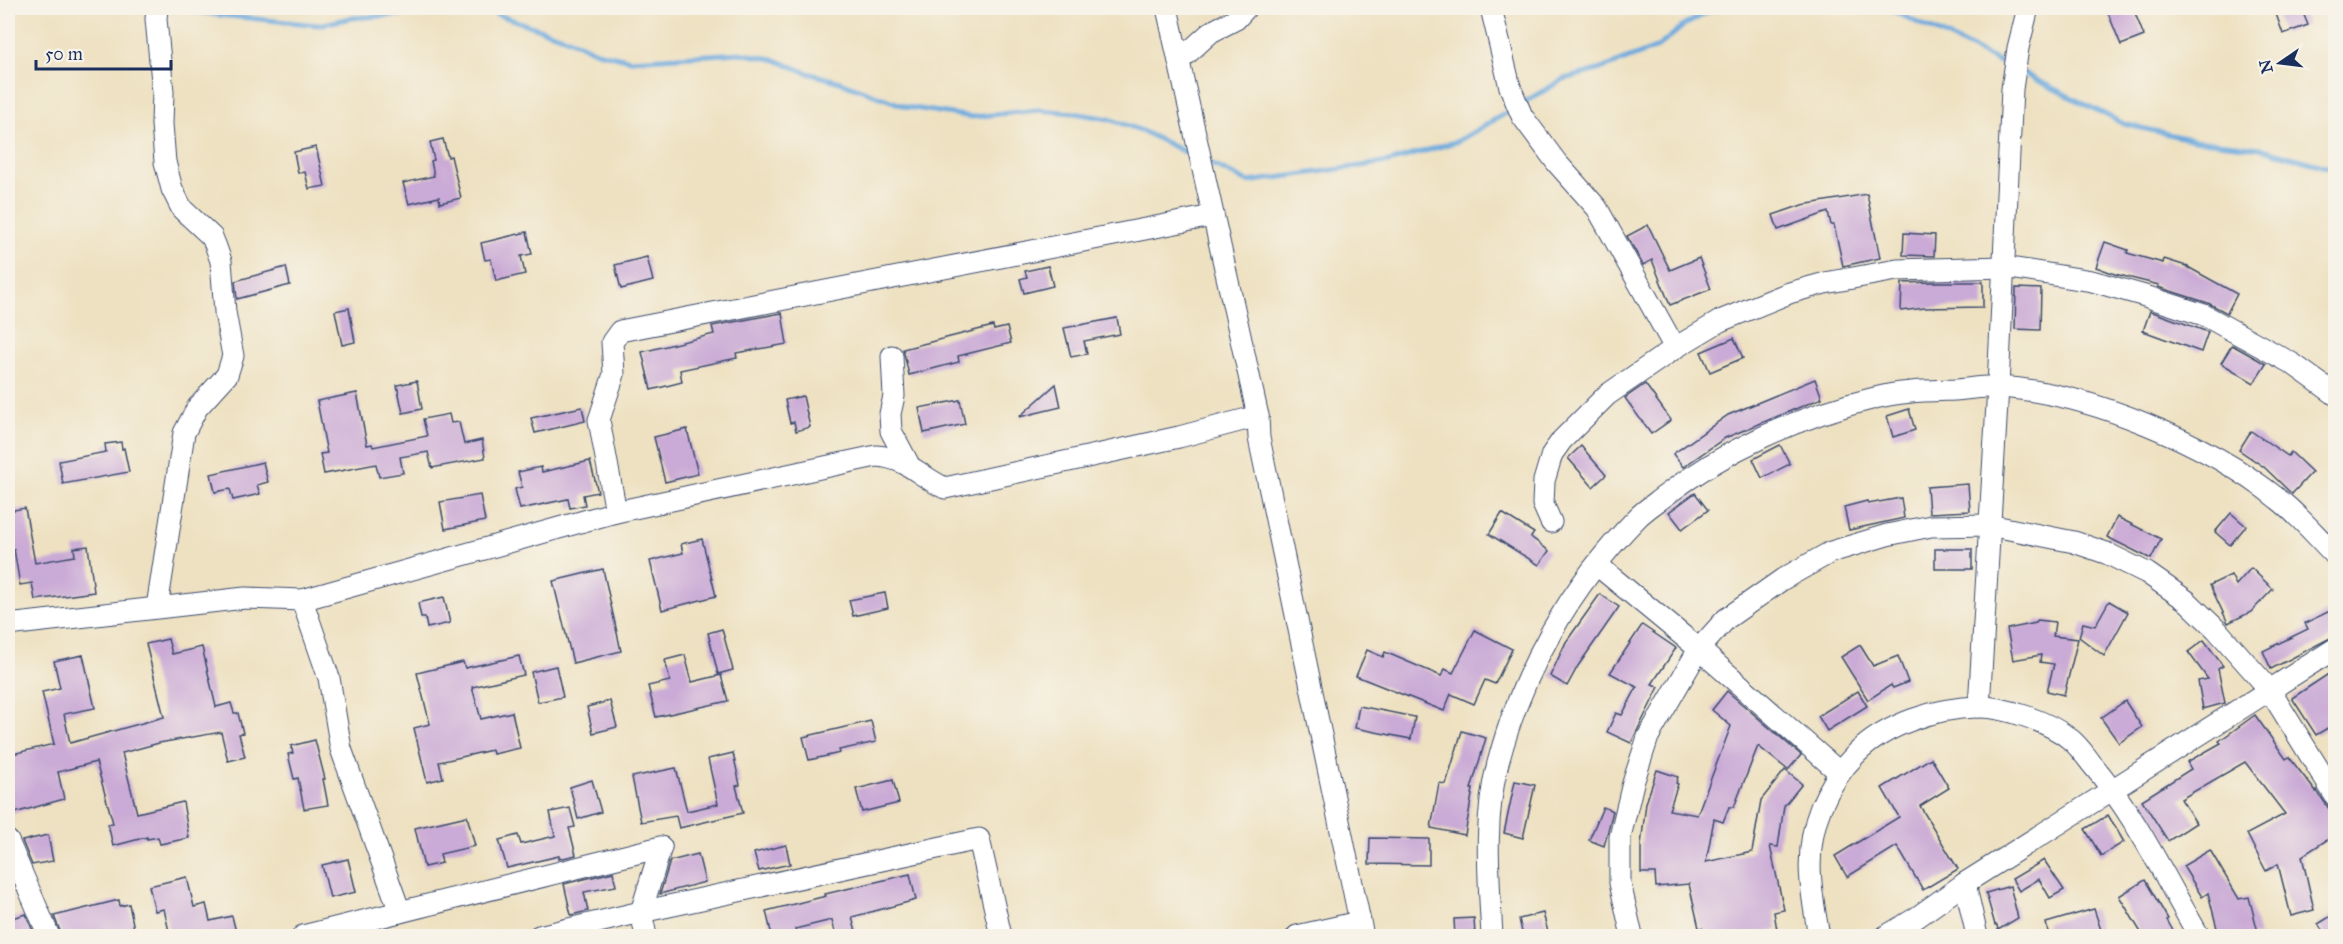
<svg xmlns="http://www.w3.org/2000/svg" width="2343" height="944" viewBox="0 0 2343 944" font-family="'IM FELL Great Primer',serif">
<rect width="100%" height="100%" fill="#f7f3e8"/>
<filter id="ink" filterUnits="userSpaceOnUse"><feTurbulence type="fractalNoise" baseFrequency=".0167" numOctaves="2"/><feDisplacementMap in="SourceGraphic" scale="12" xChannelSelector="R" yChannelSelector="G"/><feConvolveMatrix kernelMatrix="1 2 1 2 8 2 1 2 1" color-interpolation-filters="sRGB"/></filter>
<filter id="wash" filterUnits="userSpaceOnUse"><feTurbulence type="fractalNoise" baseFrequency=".008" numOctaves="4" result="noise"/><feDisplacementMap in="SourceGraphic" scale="24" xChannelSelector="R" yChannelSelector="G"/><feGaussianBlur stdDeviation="1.35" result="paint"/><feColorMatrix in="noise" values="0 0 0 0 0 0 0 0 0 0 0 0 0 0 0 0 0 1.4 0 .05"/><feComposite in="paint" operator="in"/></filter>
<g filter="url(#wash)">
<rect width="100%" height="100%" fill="#eee1c1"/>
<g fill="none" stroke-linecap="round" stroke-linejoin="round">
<g stroke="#6ba9dd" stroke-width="5">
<polyline points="174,8 218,15 318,25 352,18 454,11 487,11 566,38 597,52 631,60 739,53 773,59 808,73 840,82 907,107 972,117 1038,110 1074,113 1109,119 1140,130 1193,156"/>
<polyline points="1887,8 2011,67"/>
<polyline points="2019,71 2124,124 2194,140 2260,148 2336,170"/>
<polyline points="1521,104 1564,79 1598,70 1658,47 1683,26 1711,10 1723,8"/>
<polyline points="1207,162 1248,182 1389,162 1458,141 1513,109"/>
</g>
</g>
<g id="blocks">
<g fill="#caaad6">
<polygon points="2106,8 2133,8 2144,36 2121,45"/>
<polygon points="2274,8 2301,8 2308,25 2283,34"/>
<polygon points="443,139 448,157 451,156 461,198 440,203 439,197 409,204 403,183 434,176 431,161 434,160 430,142"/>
<polygon points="316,147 325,186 309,189 305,172 298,173 294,152"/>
<polygon points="1867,194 1880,258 1843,266 1834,225 1831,225 1828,212 1778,230 1773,215 1802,205"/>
<polygon points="1648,225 1670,270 1699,258 1711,289 1670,305 1652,260 1643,265 1627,236"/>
<polygon points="527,232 532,254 521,256 525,274 496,281 491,259 485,260 481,243"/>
<polygon points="1904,233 1935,235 1934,256 1903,255"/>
<polygon points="2105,242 2128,250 2127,253 2163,263 2164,259 2186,266 2237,294 2227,313 2208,303 2158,287 2159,285 2115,274 2096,267"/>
<polygon points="647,257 653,281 621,289 615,265"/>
<polygon points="1048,266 1053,286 1024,293 1020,279 1027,277 1025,271"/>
<polygon points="286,267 290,285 237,299 235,281"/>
<polygon points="1933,282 1983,282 1983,307 1925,308 1901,311 1902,283"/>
<polygon points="2016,288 2041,289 2040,330 2015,329"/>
<polygon points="349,308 355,342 342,345 335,311"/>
<polygon points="2150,311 2208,332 2201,352 2143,331"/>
<polygon points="782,313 787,344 736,353 737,358 680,370 682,382 651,390 642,352 714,334 712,326"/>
<polygon points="1117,318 1120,334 1084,341 1087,354 1071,357 1064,328"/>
<polygon points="993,326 994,330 1007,327 1011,343 958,356 959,362 909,375 903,349"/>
<polygon points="1734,338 1743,358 1710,372 1701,352"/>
<polygon points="2232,345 2266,364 2254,383 2221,363"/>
<polygon points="1815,379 1822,398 1725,438 1683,467 1673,454 1728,415"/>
<polygon points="417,381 422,409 403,413 397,385"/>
<polygon points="1056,384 1061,407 1019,417"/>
<polygon points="1645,384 1671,420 1651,434 1625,398"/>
<polygon points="357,393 367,445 372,444 373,447 427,436 423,419 449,414 451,423 459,422 464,444 482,440 485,458 432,468 428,452 400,457 403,473 379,477 376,464 324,474 320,454 327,453 317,401"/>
<polygon points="803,396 810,427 796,431 794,422 790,423 785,400"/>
<polygon points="960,400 965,424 924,433 919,408"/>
<polygon points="582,407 585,421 535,433 531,418"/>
<polygon points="1909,409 1915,430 1893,437 1887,416"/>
<polygon points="687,429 698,474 665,482 654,437"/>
<polygon points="2251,431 2288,456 2291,452 2312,472 2292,494 2264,467 2239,450"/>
<polygon points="121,442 122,449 124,448 129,472 63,484 59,461 106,452 105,444"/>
<polygon points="1780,445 1790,464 1762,478 1753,459"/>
<polygon points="1581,446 1606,475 1593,487 1568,458"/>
<polygon points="590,461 598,492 583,495 585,505 570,508 568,499 520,509 515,489 522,487 518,472 541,467 542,472"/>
<polygon points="263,462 268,482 257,485 260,494 233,500 230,489 215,492 211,474"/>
<polygon points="1968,484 1970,511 1929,513 1927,487"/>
<polygon points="1695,493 1708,510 1682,529 1669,512"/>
<polygon points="480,495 485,521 445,529 440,502"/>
<polygon points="1901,498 1904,518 1849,530 1844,507 1867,501 1868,504"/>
<polygon points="25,508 35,563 75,556 74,548 88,546 94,592 35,600 32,583 20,585 14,549 8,550 8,511"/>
<polygon points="1502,513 1534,533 1531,537 1549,551 1539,565 1489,534"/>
<polygon points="2231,513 2246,526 2230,545 2215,532"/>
<polygon points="2117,517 2161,539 2151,559 2107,537"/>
<polygon points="702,539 716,596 662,610 650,561 683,553 681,544"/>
<rect x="1935" y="549" width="37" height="20"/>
<polygon points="2251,568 2273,589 2251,612 2228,623 2210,585 2231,575 2236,585"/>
<polygon points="603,569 621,651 573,663 553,581"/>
<polygon points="885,593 888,608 853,616 849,600"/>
<polygon points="1600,594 1619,607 1578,666 1567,686 1550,676 1566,642"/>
<polygon points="444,597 450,623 427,628 425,617 421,617 418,603"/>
<polygon points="2109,601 2128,612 2104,656 2079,637 2083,623 2095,626"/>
<polygon points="2336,608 2336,635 2271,669 2263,651 2308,629 2305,623"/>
<polygon points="2037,620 2055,622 2053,636 2078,639 2064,695 2047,691 2054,664 2040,662 2041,655 2013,660 2007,629 2036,623"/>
<polygon points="1642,625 1676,648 1652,684 1659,687 1631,743 1607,732 1616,713 1622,715 1637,687 1610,673"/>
<polygon points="722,629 733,670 718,674 708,633"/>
<polygon points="1475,630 1512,649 1495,684 1485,680 1474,704 1451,694 1444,711 1356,676 1367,650 1383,657 1385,652 1441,676 1445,669 1453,673"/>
<polygon points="168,639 172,654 202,647 216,707 231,703 234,713 238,713 243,733 239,734 245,757 228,761 221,732 159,743 122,753 137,813 183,802 189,838 160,844 158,837 147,839 147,837 113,846 108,824 113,823 96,762 58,772 64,799 11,814 8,799 8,755 54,744 42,692 60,688 54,661 83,655 95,708 64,714 70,743 164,717 146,644"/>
<polygon points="2204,640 2223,666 2218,669 2225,703 2203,709 2198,681 2208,679 2188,652"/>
<polygon points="1860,645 1873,666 1898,656 1908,682 1893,688 1891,685 1868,700 1841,657"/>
<polygon points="685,655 692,682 721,675 728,701 656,717 648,686 670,681 665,660"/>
<polygon points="519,656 524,675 472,687 481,719 512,712 520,748 493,754 492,750 439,762 443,778 427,782 414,728 430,724 417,673 463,662 465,668"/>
<polygon points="556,666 563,697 538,702 531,672"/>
<polygon points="2336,669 2336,723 2316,735 2292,698"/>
<polygon points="1727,691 1801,755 1788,770 1758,746 1734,807 1729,807 1723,822 1714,819 1706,862 1752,852 1761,800 1785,770 1802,784 1784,806 1778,847 1770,846 1784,910 1774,912 1777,930 1746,936 1704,936 1702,928 1699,928 1689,884 1656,887 1655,873 1641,873 1641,845 1646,803 1657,770 1678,777 1676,783 1678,784 1669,810 1697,815 1731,726 1712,710"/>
<polygon points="1858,691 1867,706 1827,731 1818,716"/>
<polygon points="610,701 617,727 593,733 587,707"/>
<polygon points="2125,701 2142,727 2119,743 2101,718"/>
<polygon points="1359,706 1415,717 1411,739 1355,728"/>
<polygon points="2255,715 2286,759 2289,757 2316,792 2317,791 2336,819 2336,834 2302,856 2314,910 2291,916 2278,864 2266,871 2247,834 2285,814 2245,762 2181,799 2196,823 2168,841 2142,800 2191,769 2187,762 2221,743 2219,741"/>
<polygon points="871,721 876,742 839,750 840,753 809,760 803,737"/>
<polygon points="1462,731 1486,738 1471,789 1473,789 1465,835 1431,828 1439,783 1446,784"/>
<polygon points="315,740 325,779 323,779 328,805 304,809 298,778 294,779 288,754 293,753 291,746"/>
<polygon points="733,753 740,785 736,786 743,813 679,828 676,816 641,822 632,777 676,768 687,811 718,804 708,759"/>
<polygon points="1931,758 1949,788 1920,806 1958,869 1923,890 1897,846 1847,877 1835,856 1899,817 1882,788"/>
<polygon points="592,780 601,812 578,819 570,787"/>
<polygon points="893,780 899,803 862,812 856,789"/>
<polygon points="1515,781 1535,785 1523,838 1504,833"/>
<polygon points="1603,807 1613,811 1604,846 1589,840"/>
<polygon points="570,808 575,827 569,828 576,855 559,859 559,856 507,868 499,840 518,835 521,844 555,836 550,812"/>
<polygon points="2108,815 2124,842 2101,856 2085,829"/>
<polygon points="467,816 475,846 440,854 442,863 424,867 415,828"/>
<polygon points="48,835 53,861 32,865 22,841"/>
<polygon points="1370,838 1429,839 1429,865 1369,864"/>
<polygon points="786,845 790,864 759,871 754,853"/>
<polygon points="2210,850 2239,899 2249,897 2259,936 2219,936 2208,893 2202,897 2183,866"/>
<polygon points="698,854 705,882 660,894 670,861"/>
<polygon points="348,859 356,892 330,898 322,865"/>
<polygon points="2044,860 2064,890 2050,898 2039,879 2019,891 2012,879"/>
<polygon points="613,872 616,886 584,892 588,911 571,915 564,884"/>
<polygon points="910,874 916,900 852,917 857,936 836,936 832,920 795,929 796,936 772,936 766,911 826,896 825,894"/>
<polygon points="187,877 194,907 206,904 210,921 232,916 237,936 170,936 164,909 155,911 149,886"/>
<polygon points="2145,880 2168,919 2167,920 2176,936 2143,936 2119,896"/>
<polygon points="2010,886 2018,918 1998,930 1997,925 1995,925 1986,893"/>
<polygon points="119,900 120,906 129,904 135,934 124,936 62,936 54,916"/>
<polygon points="2094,909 2103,936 2049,936 2046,923"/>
<polygon points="1543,913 1549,936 1523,936 1519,919"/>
<polygon points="2336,913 2336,936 2326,936 2318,924"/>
<polygon points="26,914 35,936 8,936 8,919"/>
<polygon points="1474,918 1475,936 1455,936 1454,919"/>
</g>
</g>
</g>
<g filter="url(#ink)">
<use href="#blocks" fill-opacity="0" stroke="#3b4a6d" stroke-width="1.5"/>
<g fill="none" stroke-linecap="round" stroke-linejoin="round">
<defs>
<g id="minor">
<polyline points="1167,8 1258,416 1259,438 1363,936"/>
<polyline points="1491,8 1510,87 1522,116 1557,163 1597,208 1675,348"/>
<polyline points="1179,61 1211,32 1236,19 1246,8"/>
<polyline points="892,356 894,396 890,414 891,431 908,463"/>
<polyline points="616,512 599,420 614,374 612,342 620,331 1212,216"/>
<polyline points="1551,522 1543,504 1544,481 1552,454 1562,440 1607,395 1675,348 1720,321 1789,293 1825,283 1897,270 2004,267 2092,281 2145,296 2204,315 2293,364 2336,395"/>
<polyline points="1597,565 1699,649 1840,773"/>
<polyline points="302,600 329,678 341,749 400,912"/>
<polyline points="157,607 184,433 197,408 227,375 233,356 225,312 221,261 216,247 212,237 182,209 172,189 165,162 162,124 163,92 156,19 157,8"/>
<path d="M8 625 245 598 302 600 616 512 876 456C908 458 917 475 945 488L1179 437 1258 416"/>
<polyline points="1979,707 1998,387 2012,89 2018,48 2028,8"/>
<polyline points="8,841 49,936"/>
<polyline points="1965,883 1977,936"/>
<polyline points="303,936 661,847"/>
<polyline points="539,936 641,912 979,839 1001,936"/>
<polyline points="646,936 641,912 661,847"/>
<polyline points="1297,936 1359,922"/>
<path d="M1492 936C1489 879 1483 819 1498 763 1522 671 1571 585 1638 517 1645 510 1654 504 1662 498 1724 450 1799 416 1875 398 1900 391 1929 391 1955 390 1969 389 1984 386 1998 387 2087 392 2209 443 2278 499 2299 515 2317 537 2336 556"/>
<polyline points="1632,936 1620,883 1620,837 1633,783 1648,737 1699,649 1726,619 1783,579 1831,552 1887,535 1931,526 1989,525 2074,542 2106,553 2147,573 2187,601 2217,630 2269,689 2336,797"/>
<path d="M1819 936C1811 892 1803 851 1821 807 1829 788 1842 768 1856 754 1886 724 1936 708 1977 707 2004 706 2049 722 2070 739 2078 745 2085 755 2091 763 2135 814 2165 878 2199 936"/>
<polyline points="1886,936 1916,918 1965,883 2336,648"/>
</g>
</defs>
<use href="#minor" stroke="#3b4a6d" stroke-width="23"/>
<use href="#minor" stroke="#fff" stroke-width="21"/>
</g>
</g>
<rect width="2343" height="944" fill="none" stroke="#f7f3e8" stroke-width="30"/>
<g transform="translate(2280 63) rotate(256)" stroke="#f7f3e8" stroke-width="4.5" paint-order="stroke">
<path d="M0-4.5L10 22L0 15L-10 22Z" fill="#1b2f5e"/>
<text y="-9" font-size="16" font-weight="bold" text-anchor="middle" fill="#1b2f5e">N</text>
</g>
<path d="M36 60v9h135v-9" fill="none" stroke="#1b2f5e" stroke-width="3"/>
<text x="45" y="60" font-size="18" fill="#1b2f5e" stroke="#f7f3e8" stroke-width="4.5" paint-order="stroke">50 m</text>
</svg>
